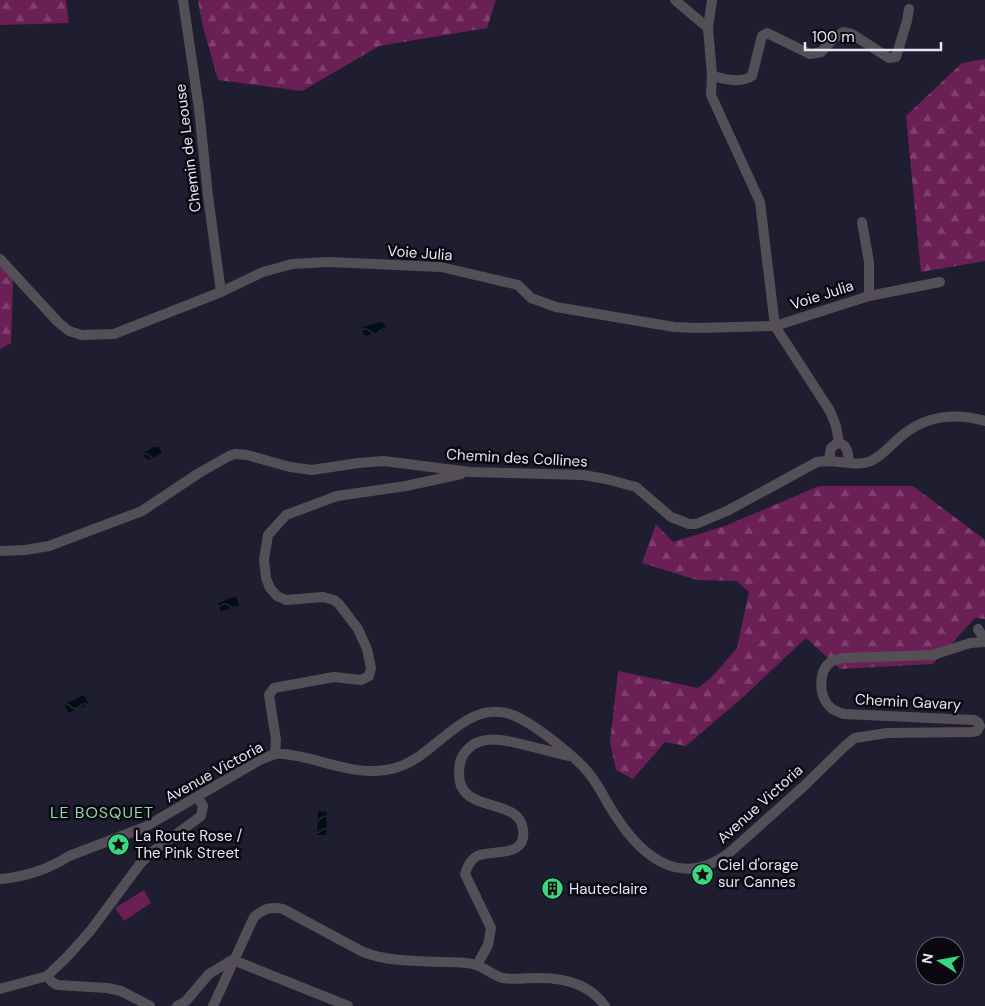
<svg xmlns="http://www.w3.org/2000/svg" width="985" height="1006" viewBox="0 0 985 1006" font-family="'DM Sans',sans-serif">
<defs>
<pattern id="forest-firs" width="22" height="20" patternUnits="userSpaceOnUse" patternTransform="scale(1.25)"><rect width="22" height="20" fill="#6b2055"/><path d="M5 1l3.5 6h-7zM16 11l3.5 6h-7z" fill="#80406e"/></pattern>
<pattern id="water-waves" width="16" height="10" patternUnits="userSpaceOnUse" patternTransform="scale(1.25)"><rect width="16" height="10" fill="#020d14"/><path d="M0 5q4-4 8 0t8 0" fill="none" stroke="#273037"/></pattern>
</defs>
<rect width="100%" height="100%" fill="#1f1e31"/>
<polygon fill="#6b2055" points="144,890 151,903 124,921 115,908"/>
<g fill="url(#forest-firs)">
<polygon points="0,0 66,0 69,23 0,25"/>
<polygon points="198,0 496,0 487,28 379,46 302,91 218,80 202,23"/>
<polygon points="985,59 985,261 921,272 906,116 962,63"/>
<polygon points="0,263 13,280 11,343 0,349"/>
<polygon points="819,486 913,486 985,540 985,619 975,618 933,664 840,669 806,638 741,699 686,746 665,742 633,779 616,770 610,742 618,671 698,688 711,678 737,648 749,592 736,581 697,580 642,563 656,524 673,542 725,526"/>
</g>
<g fill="url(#water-waves)">
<polygon points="381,322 386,326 385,331 365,336 362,332 362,327"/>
<polygon points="158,445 162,453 149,460 148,458 146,459 143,454 145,453 144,452"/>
<polygon points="236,596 239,605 221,612 218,603"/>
<polygon points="84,695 89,704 68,713 64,704"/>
<polygon points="318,811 327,812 326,835 317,835"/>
</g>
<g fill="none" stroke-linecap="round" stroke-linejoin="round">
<g stroke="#544e57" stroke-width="10">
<polyline points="183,0 199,109 208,196 221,292"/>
<polyline points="675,0 708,28"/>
<polyline points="712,0 708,28 712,75 711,95 760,202 775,326 830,411 836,426 839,443"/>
<path d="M712 75C723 80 742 83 752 76L762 36 767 33 810 54 821 52 833 39 843 32 852 34 889 58 896 57 907 21 909 9"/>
<polyline points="0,259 58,322 69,331 82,335 114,334 221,292 263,272 292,264 329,262 441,267 518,285 531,298 556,307 674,327 697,328 775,326 869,296 869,262 862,222"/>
<polyline points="869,296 940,282"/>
<path d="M829 460 831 448 837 443C848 444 848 453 849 462"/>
<path d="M0 551 25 550 49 546 142 511 199 473 229 456 235 454 247 455 290 467 312 470 358 463 384 461 470 472 583 475 606 479 636 487 671 517 689 524H696L727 511 817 462C835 458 855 468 871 461 884 455 893 442 904 434 928 415 957 413 985 421"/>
<polyline points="978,629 985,640"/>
<polyline points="275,754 276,740 269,695 274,688 334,677 361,680 369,676 371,668 367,649 358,629 339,604 334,600 323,597 286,600 277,596 270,588 266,578 264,560 268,535 286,515 337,496 406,486 461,474"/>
<path d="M0 879C24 877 49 869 69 856L145 827 258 761C263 759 270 755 276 754 284 753 294 756 302 757 334 764 365 778 398 767 437 755 464 700 510 714 531 721 578 758 591 776 601 789 607 804 617 818 644 859 682 888 729 853L804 786 846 745 855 738 887 733 972 732 977 731 980 726 978 722 974 720 844 714C839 712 834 711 830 707 819 697 817 671 832 661 834 660 840 659 843 658L933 655 970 643 985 642"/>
<polyline points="233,960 348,1006"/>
<path d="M477 965 488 945 491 928 465 874C467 867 470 860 477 856 493 849 527 859 523 829 519 796 459 815 459 774 459 765 460 757 467 750 472 744 478 741 487 740 505 737 548 752 569 756"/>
<polyline points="47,976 51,981 57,985 107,988 121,991 150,1006"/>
<polyline points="0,989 47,976 68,956 91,930 140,864 152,852 201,816 203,806 198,798"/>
<polyline points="177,1006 186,1001 209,974 232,960"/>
<path d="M213 1006 254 917C263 909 271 906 283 909L363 952C389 962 418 961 446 962 455 962 467 962 476 965 486 968 493 976 503 978 513 980 524 978 534 978 561 977 589 983 605 1006"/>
</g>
</g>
<defs>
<symbol id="sight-disc" viewBox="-11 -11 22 22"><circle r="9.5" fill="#3bd77f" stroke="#0a0912"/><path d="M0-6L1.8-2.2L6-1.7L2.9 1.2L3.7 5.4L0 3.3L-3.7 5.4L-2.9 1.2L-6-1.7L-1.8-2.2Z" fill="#111"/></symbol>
<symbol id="building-disc" viewBox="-11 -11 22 22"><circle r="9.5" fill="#3bd77f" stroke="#0a0912"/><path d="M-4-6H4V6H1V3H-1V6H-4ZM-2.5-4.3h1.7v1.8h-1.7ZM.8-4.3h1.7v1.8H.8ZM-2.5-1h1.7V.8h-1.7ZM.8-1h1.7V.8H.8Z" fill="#111"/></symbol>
</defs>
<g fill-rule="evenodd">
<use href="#sight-disc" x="106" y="832" width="25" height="25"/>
<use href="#sight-disc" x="690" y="862" width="25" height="25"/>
<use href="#building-disc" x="540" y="876" width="25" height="25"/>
</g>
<g text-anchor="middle" stroke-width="5" stroke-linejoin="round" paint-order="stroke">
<g font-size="15" fill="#e6e5f3" stroke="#0a0912">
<text transform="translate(188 148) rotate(-97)" y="5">Chemin de Leouse</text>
<text transform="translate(420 253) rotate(4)" y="5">Voie Julia</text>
<text transform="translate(822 295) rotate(-18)" y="5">Voie Julia</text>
<text transform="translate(517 458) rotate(3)" y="5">Chemin des Collines</text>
<text transform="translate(908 702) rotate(3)" y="5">Chemin Gavary</text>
<text transform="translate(214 772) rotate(-29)" y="5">Avenue Victoria</text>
<text transform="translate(760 804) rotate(-42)" y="5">Avenue Victoria</text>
</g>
<g font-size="15" fill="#e6e5f3" stroke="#0a0912" text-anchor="start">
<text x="135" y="841">La Route Rose /<tspan x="135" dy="17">The Pink Street</tspan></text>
<text x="718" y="870">Ciel d'orage<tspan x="718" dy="17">sur Cannes</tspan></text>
<text x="569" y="894">Hauteclaire</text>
</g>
<g font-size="16" letter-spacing="1" fill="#90d7a5" stroke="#0a0912">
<text x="102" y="818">LE BOSQUET</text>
</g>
</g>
<g transform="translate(940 961) rotate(281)"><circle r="24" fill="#0a0912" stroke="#62616c"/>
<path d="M0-4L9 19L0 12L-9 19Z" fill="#3bd77f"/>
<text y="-8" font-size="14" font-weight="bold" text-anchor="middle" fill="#e6e5f3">N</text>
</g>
<path d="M805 42v8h136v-8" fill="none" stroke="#e6e5f3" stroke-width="2.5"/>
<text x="812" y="42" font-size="15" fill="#e6e5f3" stroke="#0a0912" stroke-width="4" paint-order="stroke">100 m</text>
</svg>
